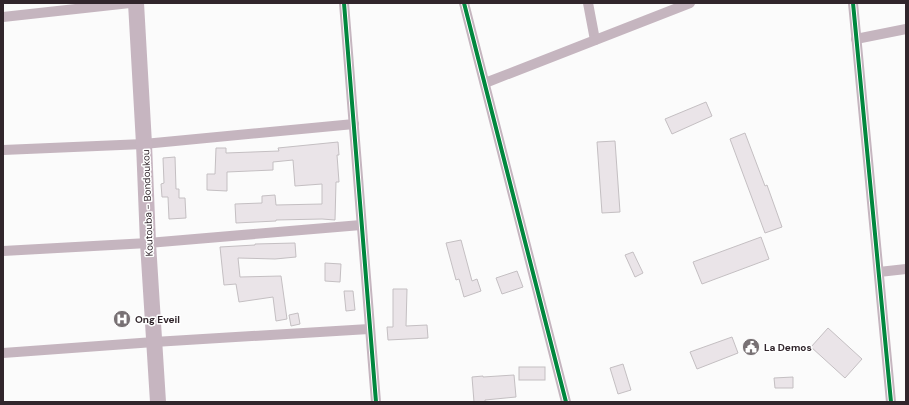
<svg xmlns="http://www.w3.org/2000/svg" width="909" height="405" viewBox="0 0 909 405" font-family="'DM Sans',sans-serif">
<rect width="100%" height="100%" fill="#fbfbfb"/>
<g fill="#eae4e8" stroke="#c4bfc2">
<polygon points="706,102 712,116 672,134 665,119"/>
<polygon points="745,133 765,186 767,185 782,227 765,233 730,139"/>
<polygon points="615,141 620,212 602,213 597,142"/>
<polygon points="338,142 339,155 337,155 339,182 336,182 335,220 322,219 276,220 276,221 236,223 235,204 262,203 262,196 275,195 276,205 322,204 322,184 295,186 293,160 273,162 273,170 227,172 227,191 207,190 207,174 215,174 216,148 226,148 226,153 279,151 278,148"/>
<polygon points="175,157 176,189 179,189 179,198 185,198 186,218 169,219 168,197 162,197 161,184 164,183 163,158"/>
<polygon points="761,237 769,259 702,284 693,262"/>
<polygon points="461,240 472,281 477,279 481,291 464,297 459,279 456,280 446,243"/>
<polygon points="295,243 296,257 275,259 238,258 240,277 281,276 287,319 276,321 273,297 239,302 236,284 224,285 220,247 255,245 255,244"/>
<polygon points="633,252 643,273 635,277 625,255"/>
<polygon points="325,263 341,264 340,282 325,281"/>
<polygon points="517,271 523,287 502,294 496,278"/>
<polygon points="393,289 407,289 406,326 427,325 428,338 388,340 387,327 393,327"/>
<polygon points="344,291 353,291 355,310 346,311"/>
<polygon points="298,313 300,324 291,326 289,315"/>
<polygon points="828,328 862,359 845,378 811,347"/>
<polygon points="732,337 738,353 697,369 690,352"/>
<polygon points="623,364 631,390 618,394 610,368"/>
<rect x="519" y="367" width="26" height="13"/>
<polygon points="514,375 516,397 485,400 485,402 474,402 472,377 483,376 483,377"/>
<polygon points="793,377 793,388 775,388 774,378"/>
</g>
<g fill="none" stroke-linecap="round" stroke-linejoin="round">
<g stroke="#c5b5bf" stroke-width="10">
<polyline points="344,3 376,402"/>
<polyline points="464,3 566,402"/>
<polyline points="588,3 595,40"/>
<polyline points="853,3 891,402"/>
<polyline points="3,17 130,3"/>
<polyline points="856,39 906,29"/>
<polyline points="485,83 690,3"/>
<polyline points="3,150 144,144 354,124"/>
<polyline points="3,251 148,243 361,225"/>
<polyline points="879,272 906,269"/>
<polyline points="3,353 154,342 369,329"/>
</g>
<polyline stroke="#c6b5c0" stroke-width="16" points="136,3 144,144 148,243 158,402"/>
<defs>
<g id="cycleway">
<polyline points="344,3 376,402"/>
<polyline points="464,3 566,402"/>
<polyline points="853,3 891,402"/>
</g>
</defs>
<use href="#cycleway" stroke="#fff" stroke-width="6"/>
<use href="#cycleway" stroke="#00873e" stroke-width="4"/>
</g>
<defs>
<symbol id="hospital-disc" viewBox="-11 -11 22 22"><circle r="9.5" fill="#787174" stroke="#fff"/><path d="M-5-5h3v3.5h4V-5h3V5h-3V1.5h-4V5h-3Z" fill="#fff"/></symbol>
<symbol id="civic-disc" viewBox="-11 -11 22 22"><circle r="9.5" fill="#787174" stroke="#fff"/><path d="M-.6-6.5H3V-4.5H.6V-3L4-1V1h2V6H-6V1h2V-1L-.6-3ZM-1.2 2.5V6h2.4V2.5Z" fill="#fff"/></symbol>
</defs>
<g fill-rule="evenodd">
<use href="#hospital-disc" x="112" y="309" width="20" height="20"/>
<use href="#civic-disc" x="741" y="337" width="20" height="20"/>
</g>
<g text-anchor="middle" stroke-width="3" stroke-linejoin="round" paint-order="stroke">
<g font-size="10" fill="#31262c" stroke="#fff">
<text transform="translate(147 203) rotate(-92)" y="4">Koutouba - Bondoukou</text>
</g>
<g font-size="10" font-weight="bold" fill="#31262c" stroke="#fff" text-anchor="start">
<text x="135" y="323">Ong Eveil</text>
<text x="764" y="351">La Demos</text>
</g>
</g>
<rect width="909" height="405" fill="none" stroke="#31262c" stroke-width="8"/>
</svg>
